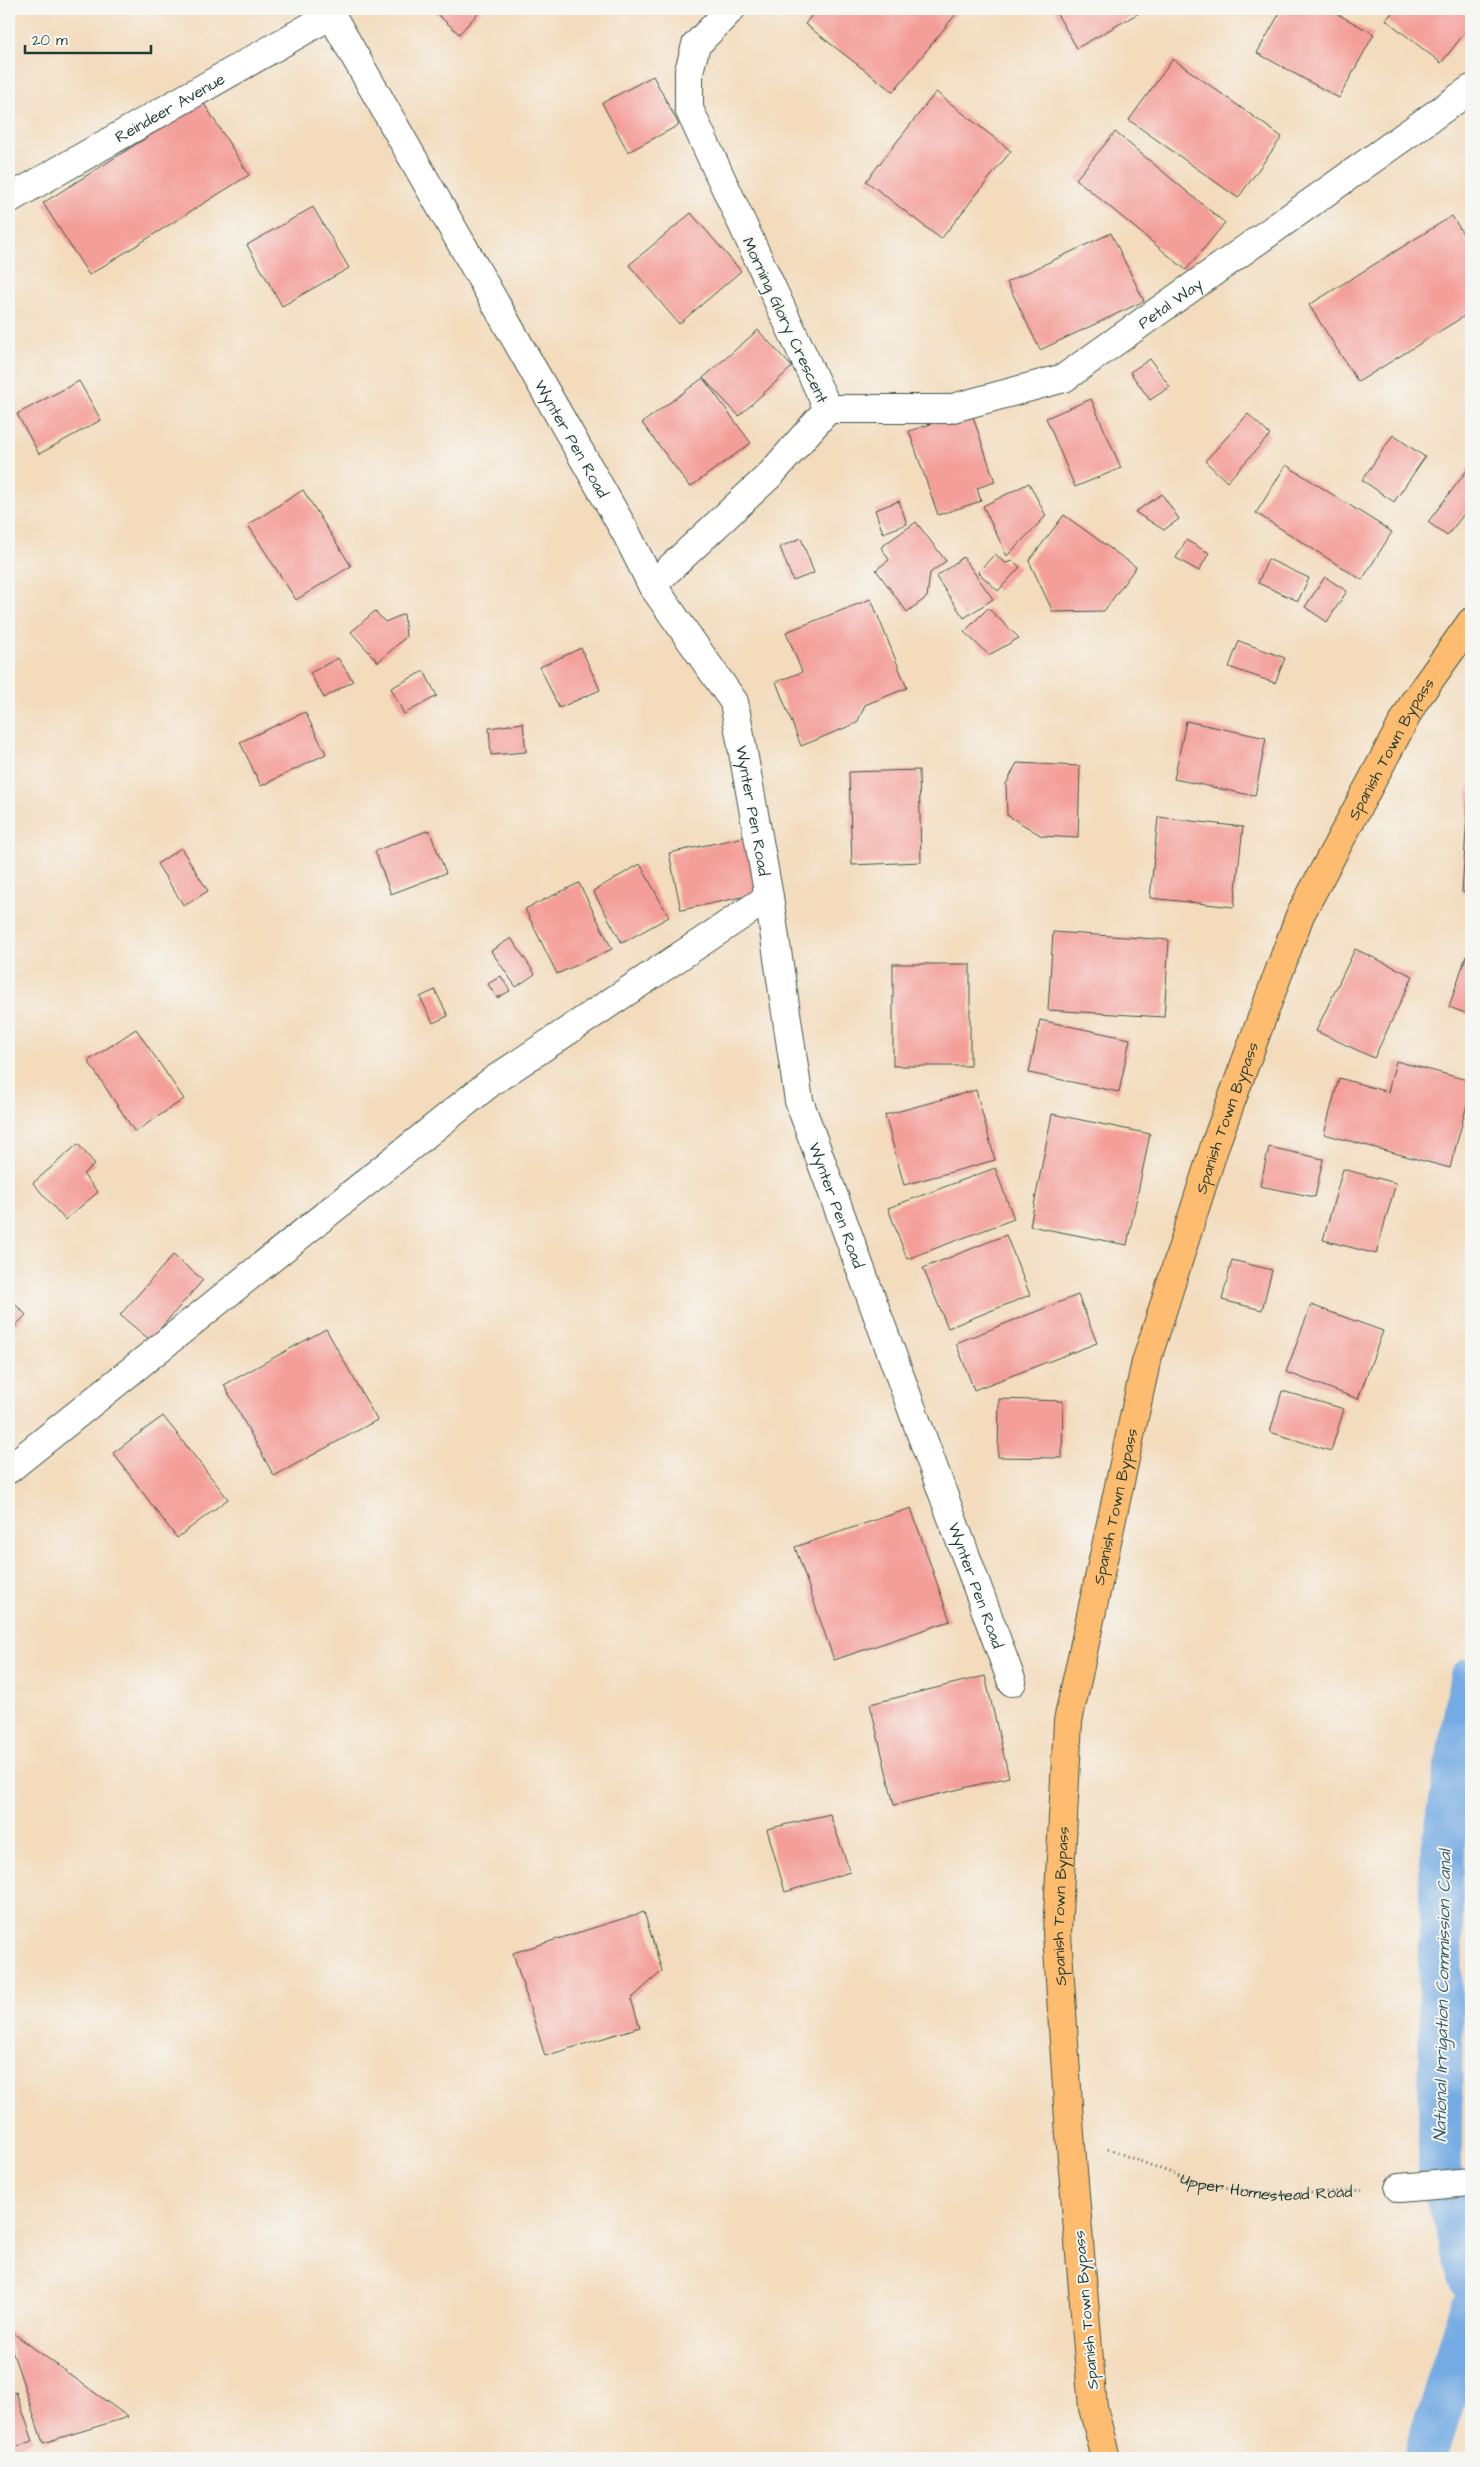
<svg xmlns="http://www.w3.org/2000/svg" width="1480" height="2467" viewBox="0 0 1480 2467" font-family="'Architects Daughter',sans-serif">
<rect width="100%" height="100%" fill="#f6f6f2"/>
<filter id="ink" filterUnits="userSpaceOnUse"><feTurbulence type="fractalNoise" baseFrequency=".02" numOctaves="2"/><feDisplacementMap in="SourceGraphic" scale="10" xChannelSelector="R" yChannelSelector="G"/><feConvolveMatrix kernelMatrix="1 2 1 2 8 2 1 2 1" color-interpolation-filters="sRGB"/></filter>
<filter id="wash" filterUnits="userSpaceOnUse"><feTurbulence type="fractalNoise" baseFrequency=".0096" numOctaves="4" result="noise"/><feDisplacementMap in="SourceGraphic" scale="20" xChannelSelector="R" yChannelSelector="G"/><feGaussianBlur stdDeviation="1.12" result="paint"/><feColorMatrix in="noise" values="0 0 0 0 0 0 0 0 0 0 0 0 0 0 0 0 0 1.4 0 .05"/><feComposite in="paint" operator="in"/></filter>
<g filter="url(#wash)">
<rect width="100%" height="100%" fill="#f3dbbc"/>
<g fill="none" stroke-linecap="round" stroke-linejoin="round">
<g stroke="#74abe3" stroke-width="44">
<polyline points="1471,1680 1441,1861 1440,2169 1471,2280"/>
<polyline points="1425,2458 1471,2309"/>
</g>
</g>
<g id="blocks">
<g fill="#f49e99">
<polygon points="432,9 482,9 459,34"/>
<polygon points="817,9 960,9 893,92 805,24"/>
<polygon points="1054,9 1146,9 1077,48"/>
<polygon points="1282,9 1328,9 1374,34 1339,98 1257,53"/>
<polygon points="1395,9 1471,9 1471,25 1441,63 1386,20"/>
<polygon points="1173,59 1282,137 1238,198 1129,120"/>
<polygon points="653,76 679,125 628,152 602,103"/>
<polygon points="936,92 1011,151 941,239 866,181"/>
<polygon points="203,102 249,175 89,275 43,203"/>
<polygon points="1115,132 1225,223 1186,270 1076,179"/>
<polygon points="313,207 349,268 282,306 247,245"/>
<polygon points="691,213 741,271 679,324 629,265"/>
<polygon points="1452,216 1471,247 1471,312 1358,382 1309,305"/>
<polygon points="1111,233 1144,301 1040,350 1007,282"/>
<polygon points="758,330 792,367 739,416 703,378"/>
<polygon points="1150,359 1170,387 1150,400 1130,372"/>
<polygon points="703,378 751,443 690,487 642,423"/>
<polygon points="79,381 101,420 39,454 17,414"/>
<polygon points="1091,399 1121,468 1075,487 1046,418"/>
<polygon points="971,411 995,482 977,488 981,501 938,515 909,431"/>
<polygon points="1248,414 1270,435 1227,482 1205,461"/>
<polygon points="1393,435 1425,457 1394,502 1362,480"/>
<polygon points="1286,465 1392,532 1362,580 1256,513"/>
<polygon points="1471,465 1471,505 1447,536 1428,522"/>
<polygon points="1029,483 1046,516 1007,556 983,506"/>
<polygon points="303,490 351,566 296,600 248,525"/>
<polygon points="1162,494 1179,519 1164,530 1135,512"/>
<polygon points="899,501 907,524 883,533 875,510"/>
<polygon points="1064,515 1136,567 1104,611 1053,612 1029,561"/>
<polygon points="916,522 946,561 930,573 927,597 907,612 876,570 889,560 881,547"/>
<polygon points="801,538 814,573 793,581 780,547"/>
<polygon points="1186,540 1209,553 1199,571 1176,558"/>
<polygon points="995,554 1005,563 1013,561 1020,567 998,591 978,572"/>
<polygon points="963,557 993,599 964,618 936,577"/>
<polygon points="1268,559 1309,578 1298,601 1258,583"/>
<polygon points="1325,577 1347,591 1327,622 1305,607"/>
<polygon points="871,599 907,688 865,705 857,723 801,746 776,682 802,672 786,632"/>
<polygon points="988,608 1019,638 989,655 964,632"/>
<polygon points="375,611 385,622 404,614 406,637 378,662 351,632"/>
<polygon points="1239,641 1285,658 1275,683 1229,667"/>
<polygon points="581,648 600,690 559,708 540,667"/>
<polygon points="338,658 353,681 324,698 310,673"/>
<polygon points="424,671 437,696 404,714 391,688"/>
<polygon points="305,712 326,754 261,786 240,742"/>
<polygon points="1186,721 1266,738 1255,796 1174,779"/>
<polygon points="523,723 526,752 491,755 489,728"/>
<polygon points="1017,763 1080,766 1078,838 1042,836 1007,815 1006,784"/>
<polygon points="919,770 921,862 852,865 849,772"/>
<polygon points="1469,786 1471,786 1471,893 1462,892"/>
<polygon points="1158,817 1243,827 1234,907 1150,898"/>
<polygon points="429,830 446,873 391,894 375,851"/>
<polygon points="749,836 761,893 681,910 669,853"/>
<polygon points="181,848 208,891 184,906 157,864"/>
<polygon points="640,864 669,917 622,943 593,891"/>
<polygon points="579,883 612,949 557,974 525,909"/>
<polygon points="1053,932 1169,940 1164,1017 1048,1010"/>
<polygon points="511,938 535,974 516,987 491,951"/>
<polygon points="1355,949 1413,976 1374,1058 1316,1031"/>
<polygon points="1466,956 1471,957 1471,1015 1449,1007"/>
<rect x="893" y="964" width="77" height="102"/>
<polygon points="501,976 510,991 497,998 488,984"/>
<polygon points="435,990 448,1016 433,1023 420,997"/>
<polygon points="1040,1020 1130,1039 1119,1092 1029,1073"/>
<polygon points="136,1029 184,1099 135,1132 88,1061"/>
<polygon points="1396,1061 1471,1081 1471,1090 1450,1168 1324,1134 1339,1078 1388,1092"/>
<polygon points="976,1090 995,1160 904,1185 885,1115"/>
<polygon points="1052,1114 1150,1134 1127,1245 1030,1226"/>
<polygon points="78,1144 95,1164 83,1174 98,1192 65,1220 33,1183"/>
<polygon points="1269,1147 1323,1159 1315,1197 1260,1186"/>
<polygon points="995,1168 1014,1219 907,1259 888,1208"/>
<polygon points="1343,1169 1396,1183 1376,1254 1323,1240"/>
<polygon points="1006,1235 1030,1295 948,1328 923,1268"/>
<polygon points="173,1255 203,1280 150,1340 120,1315"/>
<polygon points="1232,1260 1272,1270 1262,1310 1222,1300"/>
<polygon points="1078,1295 1097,1343 974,1390 956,1343"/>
<polygon points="9,1298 26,1315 9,1332"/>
<polygon points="1311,1305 1383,1331 1358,1399 1286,1372"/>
<polygon points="326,1329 377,1420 274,1476 224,1385"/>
<polygon points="1282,1391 1344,1409 1331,1451 1270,1432"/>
<polygon points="999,1399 1063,1401 1062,1458 998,1457"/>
<polygon points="163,1416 228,1499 177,1538 113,1453"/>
<polygon points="911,1508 950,1621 834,1660 795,1547"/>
<polygon points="985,1676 1009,1777 894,1805 870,1704"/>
<polygon points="830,1814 850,1872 785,1892 767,1829"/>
<polygon points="644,1912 662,1971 631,1999 640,2027 545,2056 513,1953"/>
<polygon points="9,2330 128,2417 43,2443 9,2341"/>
<polygon points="16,2392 33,2441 9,2449 9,2395"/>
</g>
</g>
</g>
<g filter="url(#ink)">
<use href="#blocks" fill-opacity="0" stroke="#3f5548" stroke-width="1"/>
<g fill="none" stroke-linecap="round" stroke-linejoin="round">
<defs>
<g id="minor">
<path id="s2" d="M328 9 626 533 652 585 734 702 769 897 799 1101 1012 1682"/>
<path id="s3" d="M9 199 331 15"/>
<path id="s4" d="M828 409H949L1064 378 1471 89"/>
<polyline points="652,585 771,474 828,409 689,109 689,71 696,45 731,9"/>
<polyline points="9,1469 491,1082 769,897"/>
<polyline points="1399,2188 1471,2182"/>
</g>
<g id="primary">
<path id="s5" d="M1106 2458 1093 2408 1070 2135 1057 1934 1068 1721 1146 1362 1216 1142 1300 915 1414 702 1471 622"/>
</g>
</defs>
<use href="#minor" stroke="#3f5548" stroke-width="30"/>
<use href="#primary" stroke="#3f5548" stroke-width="30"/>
<path stroke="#3f5548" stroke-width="3" stroke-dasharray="1 4" stroke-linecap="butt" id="s1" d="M1108 2149 1198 2183 1276 2195 1365 2190"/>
<use href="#minor" stroke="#fff" stroke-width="28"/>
<use href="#primary" stroke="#fdbc70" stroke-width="28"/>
</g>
</g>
<g text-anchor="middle" stroke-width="4" stroke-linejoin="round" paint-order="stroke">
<g font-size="16" fill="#1f3d34" stroke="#f6f6f2">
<text dy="6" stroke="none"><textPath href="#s3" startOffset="185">Reindeer Avenue</textPath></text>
<text dy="6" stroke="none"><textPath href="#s4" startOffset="370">Petal Way</textPath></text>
<text transform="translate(786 320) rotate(65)" y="6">Morning Glory Crescent</text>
<text dy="6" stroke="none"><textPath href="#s2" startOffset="494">Wynter Pen Road</textPath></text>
<text dy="6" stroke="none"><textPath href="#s5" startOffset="1770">Spanish Town Bypass</textPath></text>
<text dy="6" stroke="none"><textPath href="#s2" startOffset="914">Wynter Pen Road</textPath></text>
<text dy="6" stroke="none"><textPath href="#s5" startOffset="1365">Spanish Town Bypass</textPath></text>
<text dy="6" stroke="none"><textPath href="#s2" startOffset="1319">Wynter Pen Road</textPath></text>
<text dy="6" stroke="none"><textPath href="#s5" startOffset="960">Spanish Town Bypass</textPath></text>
<text dy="6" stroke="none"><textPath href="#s2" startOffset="1724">Wynter Pen Road</textPath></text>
<text dy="6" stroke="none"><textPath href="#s5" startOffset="555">Spanish Town Bypass</textPath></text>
<text dy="6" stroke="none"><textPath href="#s1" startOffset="165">Upper Homestead Road</textPath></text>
<text transform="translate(1085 2310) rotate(-95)" y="6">Spanish Town Bypass</text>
</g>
<g font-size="18" font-style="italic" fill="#395e69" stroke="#f6f6f2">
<text transform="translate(1442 1996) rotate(-89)" y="6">National Irrigation Commission Canal</text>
</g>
</g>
<rect width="1480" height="2467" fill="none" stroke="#f6f6f2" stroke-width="30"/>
<path d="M25 45v8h126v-8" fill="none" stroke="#1f3d34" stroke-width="2.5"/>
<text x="32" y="45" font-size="15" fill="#1f3d34" stroke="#f6f6f2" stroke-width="4" paint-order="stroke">20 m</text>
</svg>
